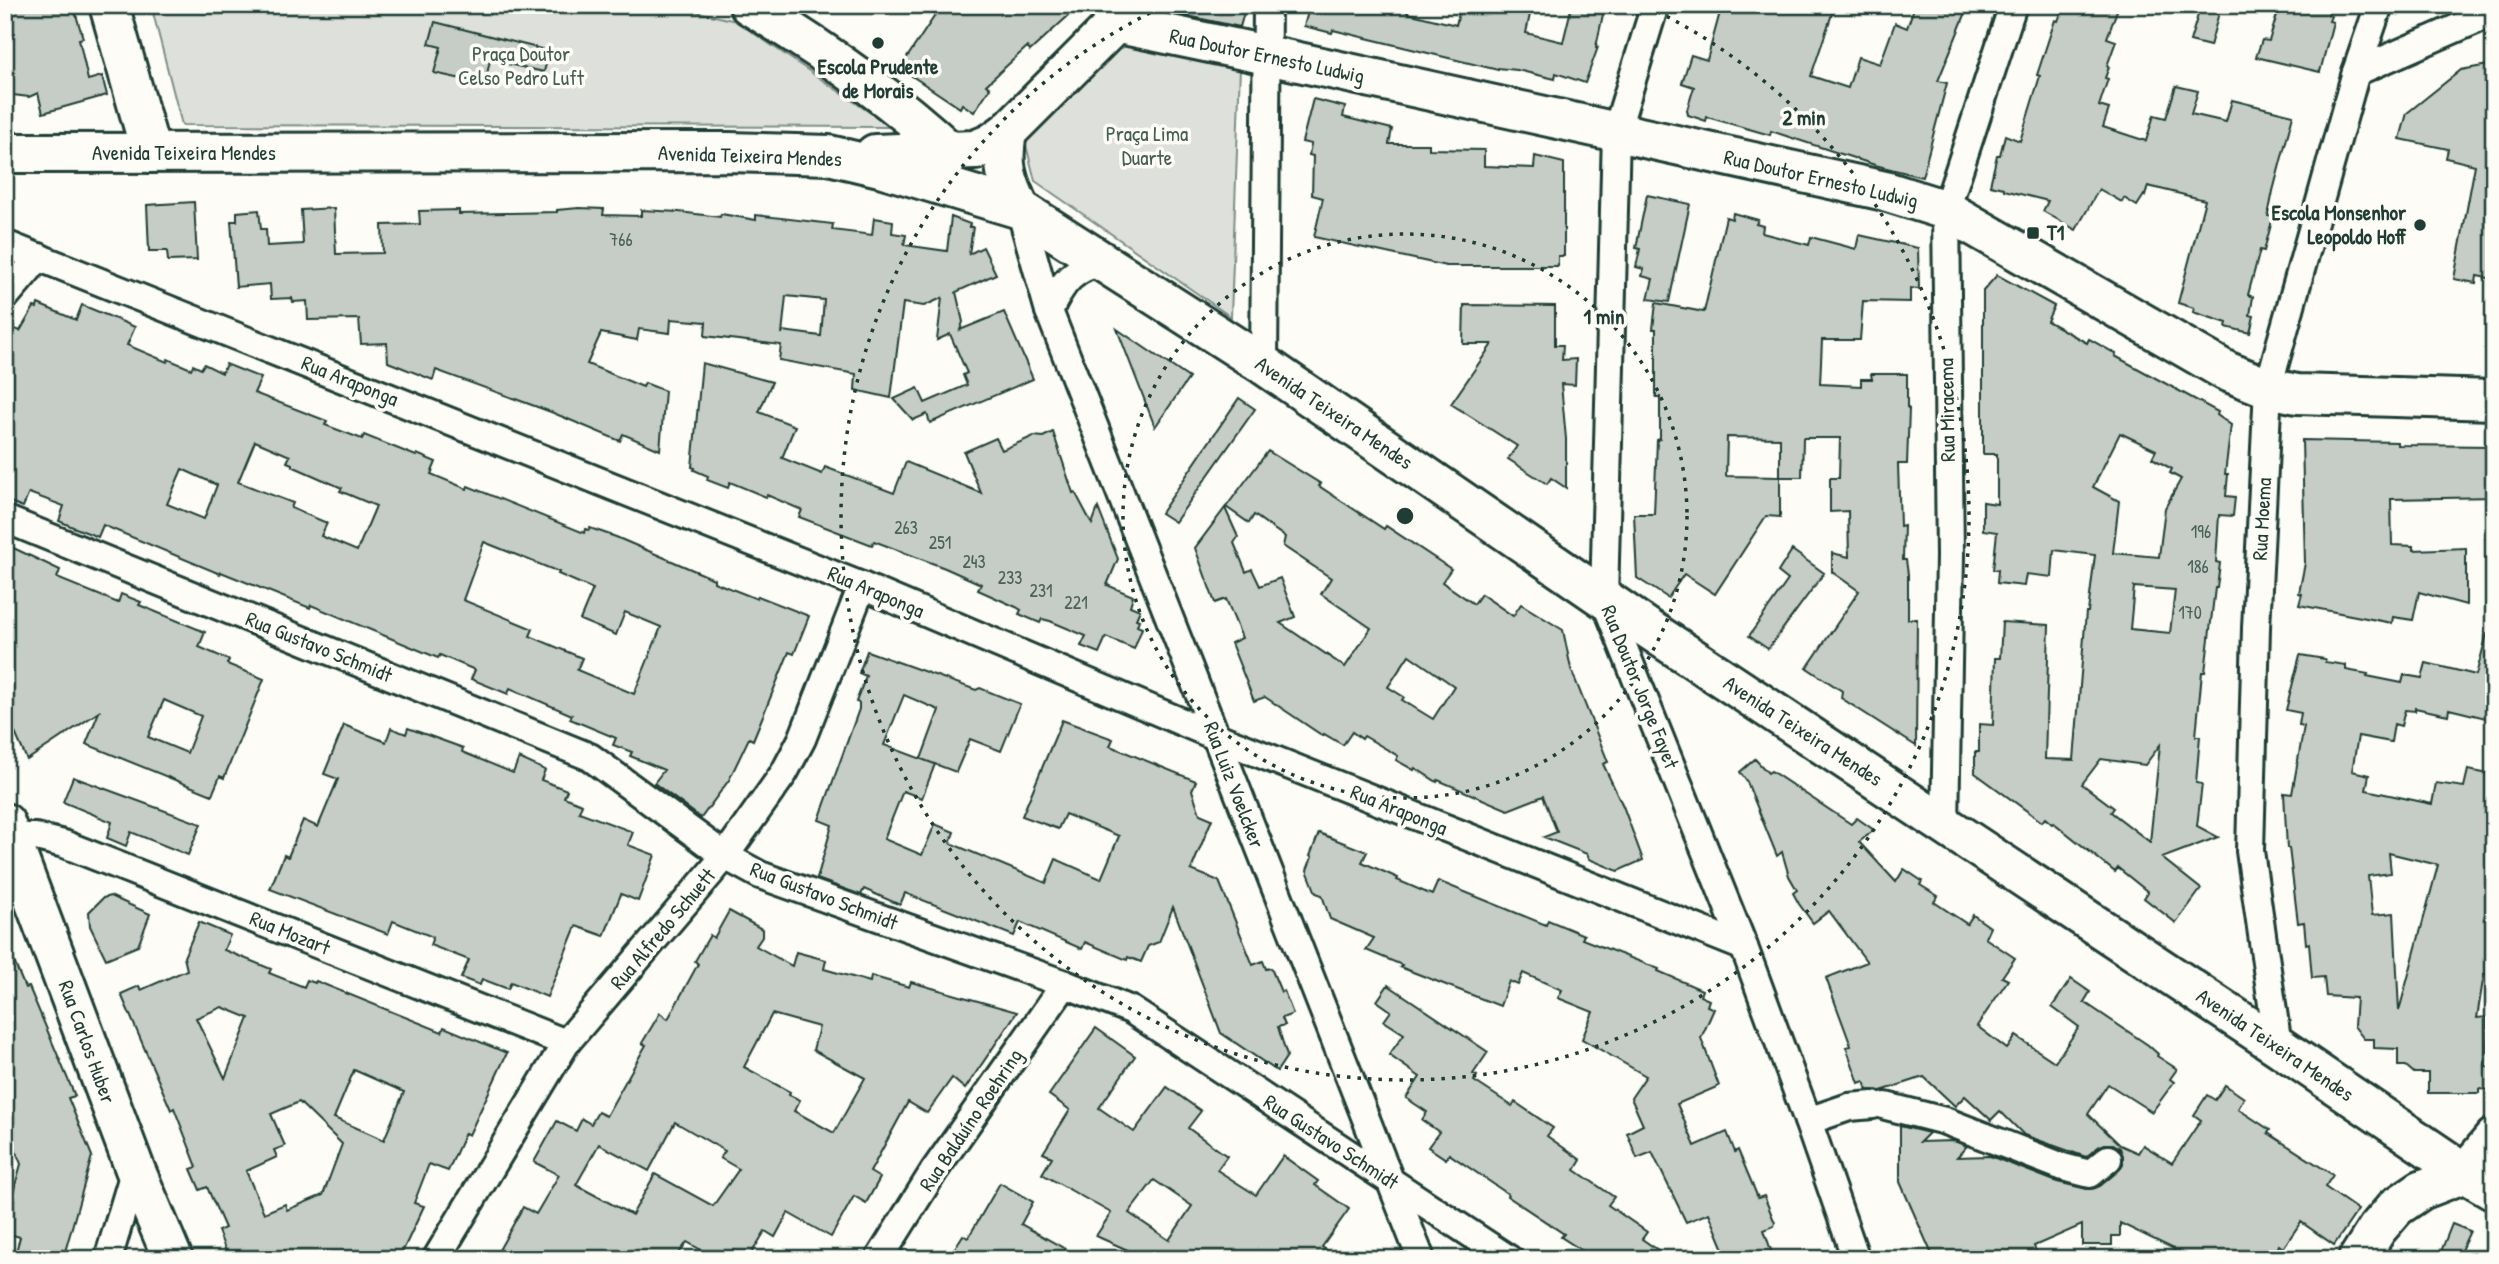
<svg xmlns="http://www.w3.org/2000/svg" width="2499" height="1264" viewBox="0 0 2499 1264" font-family="'Patrick Hand',sans-serif">
<rect width="100%" height="100%" fill="#fdfcf7"/>
<filter id="ink" filterUnits="userSpaceOnUse"><feTurbulence type="fractalNoise" baseFrequency=".0143" numOctaves="2"/><feDisplacementMap in="SourceGraphic" scale="14" xChannelSelector="R" yChannelSelector="G"/><feConvolveMatrix kernelMatrix="1 2 1 2 8 2 1 2 1" color-interpolation-filters="sRGB"/></filter>
<g filter="url(#ink)">
<g fill="#dde0db" stroke="#7e8e88" stroke-width="2">
<polygon points="151,5 669,5 736,21 891,127 182,125"/>
<polygon points="1123,39 1240,67 1231,317 1035,181 1025,141"/>
</g>
<g fill="#c6cdc7" stroke="#1f3d34" stroke-width="2" fill-rule="evenodd">
<polygon points="5,5 73,5 83,38 79,39 88,80 102,76 107,95 43,113 38,93 29,97 5,94"/>
<polygon points="942,5 1080,5 1030,51 1027,47 986,85 990,88 974,112 962,104 960,108 900,68"/>
<polygon points="1164,5 1246,5 1240,27 1164,11"/>
<polygon points="1310,5 1413,5 1407,13 1456,25 1461,5 1532,5 1526,33 1563,42 1572,5 1605,5 1596,47 1598,47 1585,83 1556,73 1555,79 1517,70 1498,68 1498,70 1333,30 1332,33 1304,26"/>
<polygon points="1722,5 1835,5 1811,76 1848,88 1858,57 1880,64 1895,23 1907,28 1915,5 1969,5 1938,81 1947,83 1922,177 1875,165 1771,131 1770,135 1707,117 1706,121 1688,115 1687,110 1694,87 1682,83 1691,55 1707,60"/>
<polygon points="2064,5 2119,5 2107,38 2116,41 2107,66 2109,67 2105,78 2108,79 2099,106 2109,109 2103,127 2146,141 2154,115 2166,118 2176,86 2198,91 2191,114 2226,122 2232,100 2293,115 2273,191 2268,216 2273,217 2264,251 2260,250 2248,295 2253,297 2250,315 2254,316 2250,333 2226,327 2227,323 2193,312 2194,308 2178,303 2205,200 2148,186 2145,196 2144,195 2137,206 2124,198 2122,202 2099,189 2076,230 2043,211 2048,201 2004,190 2004,188 1990,185 1997,155 2000,155 2005,135 2020,141 2040,76 2037,75 2055,20 2058,21"/>
<polygon points="2201,5 2221,5 2210,46 2190,41"/>
<polygon points="2280,5 2332,5 2328,15 2331,16 2329,21 2333,22 2320,72 2256,57 2262,40 2269,41"/>
<polygon points="435,22 549,51 544,72 490,60 485,84 434,73 441,47 429,44"/>
<polygon points="2494,64 2494,279 2477,276 2476,283 2454,279 2475,165 2446,158 2448,149 2400,139 2407,113 2461,70"/>
<polygon points="1313,99 1345,107 1343,117 1392,129 1389,144 1429,144 1429,149 1484,150 1484,166 1534,168 1535,156 1564,163 1564,256 1558,256 1558,266 1446,266 1314,237 1323,198 1312,195 1313,156 1309,155 1311,144 1302,142"/>
<polygon points="1647,195 1690,204 1669,302 1648,299 1653,279 1642,276 1644,269 1636,267 1640,249 1636,248"/>
<polygon points="194,202 197,260 168,261 167,251 149,251 147,205"/>
<path d="M334 208 336 254 383 253 382 225 420 224 419 211 459 210V214L557 212V210L579 208 604 209 603 215 641 216V210L679 212 720 217 721 214 756 220V215L833 224 832 230 872 235 874 218 893 221 892 233 906 235 904 245 947 251 951 217 970 224 969 227H973L969 254 983 247 996 274 956 292 963 322 960 330 1004 312 1033 379 930 423 927 414 913 420 894 399 918 388 925 403 967 385 963 375 967 373 950 334 937 340 942 298 924 306 903 303 891 398 855 390 856 374 779 360 781 345 705 336 706 322 671 319 670 333 639 329 637 340 601 333 587 364 643 387 645 383 665 391 660 450 623 434 620 441 551 412 436 370 433 380 388 362 387 343 361 344 359 319 308 320 307 301 293 302 292 298 271 299 270 284 236 287 231 221H237V212L259 210 261 229H266L267 246 303 244 301 210ZM786 296 824 300 821 336 783 331 782 334Z"/>
<path d="M1733 213 1758 220 1756 224 1763 226 1762 233 1809 245 1811 237 1856 249 1859 235 1918 248 1919 289 1910 288V302L1863 301 1860 340H1822L1820 384 1861 386V379H1872L1871 374H1907V407L1909 409 1907 464H1898L1900 526 1904 525 1903 560H1906L1908 574V619H1917L1916 746 1841 698 1842 691 1807 668 1859 591 1832 572V553L1849 557 1848 511 1830 512V478H1839L1840 438H1803L1802 477H1780V517L1766 516 1715 594 1684 574 1668 598 1637 578 1634 514H1654L1657 440 1660 439V397H1656V329H1653L1656 303 1704 312 1726 217 1732 219ZM1727 437 1780 438V477L1726 476Z"/>
<path d="M1997 275 2054 306 2047 321 2087 343 2089 339 2116 354 2115 356 2218 412 2217 415 2231 425 2225 474H2228L2226 496 2235 497 2233 516 2219 515 2216 562 2220 563 2217 588H2215L2205 672H2202L2196 736H2200L2196 783 2202 784 2197 826 2218 837 2162 858 2201 889 2176 923 2144 898 2148 892 2118 868 2115 872 2054 823 2052 824 2045 818 2042 822 1975 773V752H1979V724L1993 725 1995 658H2000L2002 622 2049 625 2045 759 2074 760 2086 612H2088L2095 555 2054 550 2052 577 2026 574 2024 586 1997 583 1998 570H1993L1997 532 1983 530V502L1997 504V454H1983V291ZM2120 433 2156 450 2152 458 2172 469 2170 473 2181 479 2165 508 2159 557 2113 553 2119 501 2093 487ZM2134 587 2175 590 2170 633 2130 629ZM2160 745 2150 842 2111 812 2114 808 2082 784 2101 759 2145 765Z"/>
<path d="M38 304 76 320 82 305 111 317 135 327 127 345 167 362 168 359 191 369 193 365 201 369 204 364 222 373 226 364 261 378 254 393 327 421 325 425 362 439 364 435 416 456 417 454 436 462 431 474 467 489 468 486 584 533 585 529 589 530 590 528 616 537 714 579V582L757 599 758 596 809 616 794 654 789 652 753 740 749 738 729 780 701 818 654 783 664 770 630 756 632 752 613 745 616 738 570 719 572 715 510 688 508 694 471 679 475 670 440 655 438 658 311 605 310 608 221 572 220 574 103 525 98 537 73 527 59 521 64 506 29 493 23 507 5 500V347L13 328 20 331 34 307 37 308ZM255 441 290 456 287 462 292 464V466L342 488 340 491 376 506 357 551 321 536 327 523 291 508 293 503 238 482ZM182 469 217 485 204 519 167 504ZM484 542 559 572 558 574 593 589 580 620 616 635 625 612 661 627 634 694 577 670 582 658 530 636 533 629 463 600Z"/>
<polygon points="1464,305 1555,306 1555,345 1563,345 1562,360 1576,359 1575,385 1561,384 1566,439 1566,488 1551,478 1547,484 1508,459 1517,446 1451,404 1492,344 1463,344"/>
<polygon points="1117,329 1189,378 1155,427"/>
<polygon points="702,363 772,382 759,412 795,426 782,458 822,474 825,467 894,493 906,462 981,493 964,452 996,438 1002,450 1034,436 1043,437 1053,432 1073,493 1075,492 1092,524 1098,508 1118,559 1107,585 1133,596 1130,606 1140,610 1136,619 1139,620 1137,626 1142,628 1134,649 1106,637 1099,653 1081,646 1086,636 1050,621 1042,619 1040,623 1019,614 1021,610 1016,607 978,590 981,584 945,568 874,541 872,545 799,517 802,510 767,495 766,497 730,482 728,488 707,480 708,476 694,470 695,468 692,467"/>
<polygon points="1239,398 1255,409 1175,522 1161,513"/>
<polygon points="2302,440 2397,442 2397,445 2494,446 2494,497 2391,499 2392,545 2413,546 2413,550 2466,548 2466,605 2419,592 2413,620 2393,617 2392,623 2299,605 2302,594 2299,593 2305,563"/>
<path d="M1268 451 1321 484 1319 486 1352 508 1384 529 1386 526 1451 569 1442 582 1474 604 1481 594 1513 616 1521 604 1563 630 1571 669 1608 762 1603 764 1623 806 1643 860 1618 871 1589 859 1587 854 1544 837 1557 832 1543 796 1508 810 1438 780 1437 782 1415 768 1414 770 1396 760 1398 756 1364 736 1362 739 1352 732 1343 745 1324 734 1323 736 1265 697 1254 701 1231 643 1242 638 1226 599 1215 603 1195 548 1225 508 1238 537 1234 543 1246 572 1252 569 1260 586 1280 578 1295 617 1280 623 1345 667 1371 628 1321 594 1331 578 1283 546 1285 537 1254 515 1249 523 1226 507ZM1409 655 1454 686 1433 719 1402 700 1404 697 1388 687Z"/>
<path d="M5 544 60 570 57 578 118 603 121 594 141 602 139 605 205 632 199 647 229 660 227 664 264 679 224 778 220 776 212 795 86 744 99 712 27 760 5 710ZM164 700 201 716 187 753 148 737Z"/>
<polygon points="1792,550 1824,573 1768,649 1749,636 1788,580 1778,572"/>
<path d="M2487 634H2494V720L2449 709 2448 715 2415 708V711L2405 710 2401 726 2394 724 2391 742 2358 736 2352 771 2369 775 2366 790 2432 804 2436 783 2464 787 2468 770 2494 775V976L2484 974 2477 1018 2487 1017 2486 1067H2490L2489 1090 2479 1089V1093H2428V1073H2414L2406 1066H2398V1049L2374 1048V1039H2364L2354 1026 2356 998 2326 996 2324 977 2312 978 2309 943 2306 944 2304 922 2298 923 2289 848H2287L2284 793 2292 794 2304 726 2299 725 2301 713 2286 710 2300 655 2325 659V662L2346 665V670L2368 674 2367 676 2402 683 2404 675 2422 678 2426 663 2476 675ZM2389 853 2438 865 2399 1011 2394 913 2372 915 2368 876 2391 873Z"/>
<polygon points="867,651 976,690 980,688 1020,704 1001,751 970,739 956,772 921,759 939,710 904,695 884,745 935,764 922,798 903,791 884,839 922,855 935,824 954,832 950,843 1046,883 1056,859 1101,879 1119,836 1065,814 1058,829 1022,816 1062,720 1113,739 1110,746 1196,781 1192,790 1200,814 1212,819 1191,870 1219,881 1253,965 1263,961 1266,969 1271,968 1281,992 1284,991 1293,1014 1282,1018 1285,1025 1278,1027 1287,1056 1277,1071 1221,1033 1173,907 1159,942 1148,946 1141,962 1128,957 1127,960 1085,942 1082,949 1020,922 1014,936 905,893 900,905 864,889 861,895 817,879 832,825 819,820 859,709 859,703 856,702 866,676 859,673"/>
<polygon points="344,725 386,742 391,728 406,734 408,728 463,748 462,752 513,773 519,758 545,770 541,780 567,790 564,797 582,804 579,812 633,832 628,845 655,855 638,901 621,894 604,936 576,926 547,997 511,982 508,989 482,979 480,985 461,978 469,960 430,945 433,937 393,921 388,934 270,889 284,855 288,857 303,820 318,827 338,779 324,774"/>
<polygon points="1755,759 1768,773 1771,771 1851,824 1857,818 1874,830 1859,842 1896,882 1904,869 1922,881 1920,885 1938,896 1934,902 1967,924 1973,915 1990,927 1985,938 2015,958 2002,977 2008,980 1977,1026 2007,1049 2016,1036 2055,1062 2079,1027 2052,1007 2071,979 2090,992 2084,1002 2148,1045 2158,1054 2157,1056 2177,1069 2170,1079 2174,1082 2152,1112 2108,1084 2088,1114 2120,1145 2138,1153 2143,1145 2172,1163 2201,1120 2194,1115 2207,1095 2215,1100 2225,1085 2244,1098 2238,1109 2270,1130 2268,1133 2333,1175 2325,1187 2358,1210 2334,1245 2301,1222 2283,1248 2279,1245 2273,1259 2170,1259 2174,1249 2120,1223 2120,1236 2112,1236 2112,1245 2082,1245 2082,1225 2034,1246 2039,1259 1934,1259 1900,1182 1900,1126 1929,1133 1920,1142 1954,1141 1967,1146 1957,1157 1990,1156 2057,1182 2087,1189 2100,1186 2118,1171 2123,1164 2123,1156 2120,1148 2113,1144 2105,1144 2098,1147 2086,1157 2024,1135 2000,1111 1991,1120 1965,1096 1955,1106 1924,1077 1881,1091 1867,1090 1864,1081 1859,1083 1846,1047 1851,1046 1826,978 1867,962 1829,911 1813,923 1799,904 1793,893 1797,890 1789,876 1782,852 1777,856 1747,782 1740,772"/>
<polygon points="73,777 201,824 188,855 131,832 126,846 107,838 112,822 63,802"/>
<polygon points="1319,833 1367,852 1362,862 1398,878 1397,880 1432,895 1438,881 1546,925 1548,920 1584,935 1582,939 1659,969 1658,971 1702,990 1700,996 1709,1000 1707,1006 1714,1009 1701,1038 1719,1086 1677,1104 1695,1146 1727,1132 1735,1152 1738,1150 1758,1198 1764,1196 1775,1223 1774,1226 1764,1230 1774,1259 1728,1259 1709,1213 1686,1222 1652,1152 1637,1158 1627,1133 1643,1125 1631,1098 1646,1076 1582,1039 1593,1012 1558,998 1562,990 1523,973 1518,985 1509,981 1500,1006 1400,967 1402,965 1366,950 1374,938 1330,919 1322,895 1316,893 1307,870 1312,857 1310,856"/>
<polygon points="110,896 150,914 138,946 106,959 90,926 89,912 103,898"/>
<path d="M729 911 762 929V937L756 946 792 966 796 952 826 960 824 969 870 982 871 976 909 987 911 982 1017 1012 965 1089 952 1078 927 1113 908 1102 870 1172 880 1178 866 1203 854 1196 831 1237 788 1213 775 1237 765 1231 748 1259H717L687 1242 675 1259H517L499 1250 523 1207 536 1214 559 1175 534 1162 557 1121 576 1131 582 1119 591 1124 598 1112 606 1116 646 1045 642 1043 660 1013 668 1019 698 964 695 961 710 935 714 938ZM772 1014 819 1027 813 1050 865 1078 834 1133 794 1111 800 1100 789 1095 790 1092 744 1067ZM675 1122 725 1151 720 1158 739 1169 713 1206 655 1174 632 1215 576 1185 599 1144 649 1171Z"/>
<path d="M199 922 230 935 224 950 271 969 269 973 304 987 307 980 315 983 316 981 442 1032 444 1027 507 1053 469 1135 465 1133 448 1171 429 1164 414 1203 424 1206 399 1259H229L218 1231 225 1228 207 1187 200 1190 191 1169 197 1167 174 1108 171 1110 121 994 139 986 141 990 187 970 184 957ZM222 1007 249 1018 225 1078 196 1018ZM354 1070 404 1092 384 1140 334 1118ZM299 1102 342 1144 323 1195 287 1210 285 1204 264 1213 246 1171 277 1157 274 1150 285 1146 271 1114Z"/>
<polygon points="5,940 25,988 29,987 75,1096 68,1098 92,1156 63,1259 14,1259 20,1237 5,1233 5,1221 21,1164 5,1123"/>
<polygon points="1388,985 1488,1052 1473,1074 1477,1076 1474,1081 1512,1106 1515,1102 1553,1128 1547,1136 1581,1160 1575,1170 1614,1197 1608,1205 1647,1232 1642,1239 1671,1259 1595,1259 1561,1237 1564,1234 1507,1196 1508,1194 1449,1154 1446,1159 1428,1147 1439,1132 1422,1120 1427,1112 1406,1098 1420,1077 1389,1055 1404,1034 1384,1021 1391,1011 1377,1001"/>
<path d="M1096 1028 1135 1056 1099 1108 1134 1132 1167 1087 1201 1111 1188 1128 1227 1156 1217 1170 1256 1195 1283 1156 1318 1181 1315 1185 1349 1209 1322 1247 1340 1259H1148L1096 1236 1111 1213 1042 1174 1052 1157 1043 1153 1070 1110 1049 1095ZM1154 1180 1192 1206 1169 1240 1129 1213Z"/>
<polygon points="1000,1183 1033,1202 1021,1224 1083,1259 948,1259 963,1235 968,1238"/>
<polygon points="2452,1224 2470,1231 2457,1259 2438,1259"/>
</g>
<g fill="none" stroke-linecap="round" stroke-linejoin="round">
<defs>
<g id="street">
<polyline points="1655,5 1616,132 1604,599 1744,947 1808,1121 1856,1259"/>
<polyline points="2356,72 2494,12"/>
<polyline points="1020,209 1049,311 1421,1259"/>
<polyline points="5,244 862,586 1215,736 1744,947"/>
<polyline points="5,297 39,257"/>
<path d="M1049 311C1063 281 1072 269 1105 261"/>
<polyline points="1264,365 1267,5"/>
<polyline points="5,519 590,757 725,856 760,875 1065,984 1131,1010 1509,1259"/>
<polyline points="1945,825 1950,556 1946,210 2013,5"/>
<polyline points="11,837 36,837 64,844 566,1043"/>
<polyline points="2278,1046 2250,851 2256,628 2268,388 2356,72 2379,5"/>
<polyline points="1886,1106 1945,1121 2063,1167 2090,1174 2108,1159"/>
<polyline points="1808,1121 1849,1107 1873,1105"/>
<polyline points="108,1259 135,1169"/>
<polyline points="436,1259 566,1043 725,856 784,773 802,739 862,586"/>
<polyline points="879,1259 934,1171 1065,984"/>
</g>
<g id="secondary">
<polyline points="109,5 151,153"/>
<path d="M749 5C820 48 889 95 950 152L944 165"/>
<polyline points="1114,23 1267,55 1885,191 1946,210 2226,371 2268,388 2297,394 2494,400"/>
<path d="M1007 132C1001 164 1006 180 1020 209"/>
<polyline points="5,153 729,152 829,155 880,167 1020,209 1264,365 1647,628 2278,1046 2465,1173 2494,1190"/>
<polyline points="875,154 975,150 990,144 1007,132 1132,7"/>
<polyline points="5,823 135,1169 173,1259"/>
<polyline points="2358,1259 2377,1229 2396,1207 2421,1190 2465,1173 2494,1138"/>
</g>
</defs>
<use href="#street" stroke="#1f3d34" stroke-width="32"/>
<use href="#secondary" stroke="#1f3d34" stroke-width="44"/>
<use href="#street" stroke="#fdfcf7" stroke-width="26"/>
<use href="#secondary" stroke="#fdfcf7" stroke-width="38"/>
</g>
</g>
<g fill="none" stroke="#1f3d34" stroke-width="3.5" stroke-dasharray="3.5 7">
<circle cx="1405" cy="516" r="282"/>
<path d="M1648 7A564 564 0 1 1 1162 7"/>
</g>
<g fill="#1f3d34" stroke="#fdfcf7" stroke-width="2.5">
<circle cx="878" cy="43" r="7"/>
<circle cx="2420" cy="225" r="7"/>
<rect x="2026" y="226" width="14" height="14" rx="3.5"/>
</g>
<g text-anchor="middle" stroke-width="7" stroke-linejoin="round" paint-order="stroke">
<g font-size="18" fill="#496159">
<text x="621" y="246">766</text>
<text x="906" y="534">263</text>
<text x="2201" y="538">196</text>
<text x="940" y="549">251</text>
<text x="974" y="568">243</text>
<text x="2198" y="573">186</text>
<text x="1010" y="584">233</text>
<text x="1041" y="597">231</text>
<text x="1076" y="609">221</text>
<text x="2190" y="619">170</text>
</g>
<g font-size="21" fill="#455e55" stroke="#fdfcf7">
<text x="521" y="61">Praça Doutor<tspan x="521" dy="24">Celso Pedro Luft</tspan></text>
<text x="1147" y="141">Praça Lima<tspan x="1147" dy="24">Duarte</tspan></text>
</g>
<g font-size="21" fill="#1f3d34" stroke="#fdfcf7">
<text transform="translate(1267 56) rotate(12)" y="7">Rua Doutor Ernesto Ludwig</text>
<text x="184" y="160">Avenida Teixeira Mendes</text>
<text transform="translate(750 156) rotate(2)" y="7">Avenida Teixeira Mendes</text>
<text transform="translate(1821 179) rotate(13)" y="7">Rua Doutor Ernesto Ludwig</text>
<text transform="translate(350 381) rotate(22)" y="7">Rua Araponga</text>
<text transform="translate(1947 410) rotate(-91)" y="7">Rua Miracema</text>
<text transform="translate(1334 413) rotate(34)" y="7">Avenida Teixeira Mendes</text>
<text transform="translate(2262 519) rotate(-87)" y="7">Rua Moema</text>
<text transform="translate(876 592) rotate(23)" y="7">Rua Araponga</text>
<text transform="translate(319 647) rotate(22)" y="7">Rua Gustavo Schmidt</text>
<text transform="translate(1640 687) rotate(68)" y="7">Rua Doutor Jorge Fayet</text>
<text transform="translate(1803 731) rotate(33)" y="7">Avenida Teixeira Mendes</text>
<text transform="translate(1234 785) rotate(69)" y="7">Rua Luiz Voelcker</text>
<text transform="translate(1399 810) rotate(22)" y="7">Rua Araponga</text>
<text transform="translate(824 896) rotate(21)" y="7">Rua Gustavo Schmidt</text>
<text transform="translate(663 929) rotate(-50)" y="7">Rua Alfredo Schuett</text>
<text transform="translate(290 933) rotate(22)" y="7">Rua Mozart</text>
<text transform="translate(87 1042) rotate(70)" y="7">Rua Carlos Huber</text>
<text transform="translate(2275 1045) rotate(34)" y="7">Avenida Teixeira Mendes</text>
<text transform="translate(971 1120) rotate(-56)" y="7">Rua Balduíno Roehring</text>
<text transform="translate(1331 1142) rotate(33)" y="7">Rua Gustavo Schmidt</text>
</g>
<g font-size="21" font-weight="bold" fill="#1f3d34" stroke="#fdfcf7">
<text x="878" y="74">Escola Prudente<tspan x="878" dy="24">de Morais</tspan></text>
<text x="2406" y="220" text-anchor="end">Escola Monsenhor<tspan x="2406" dy="24">Leopoldo Hoff</tspan></text>
<text x="2047" y="240" text-anchor="start">T1</text>
</g>
</g>
<circle cx="1405" cy="516" r="10" fill="#1f3d34" stroke="#fdfcf7" stroke-width="3.5"/>
<g font-size="21" text-anchor="middle" font-weight="bold" fill="#1f3d34" stroke="#fdfcf7" stroke-width="7" stroke-linejoin="round" paint-order="stroke">
<text x="1804" y="125">2 min</text>
<text x="1604" y="324">1 min</text>
</g>
<rect width="2499" height="1264" fill="none" stroke="#fdfcf7" stroke-width="28"/>
<rect x="14" y="14" width="2471" height="1236" fill="none" stroke="#1f3d34" stroke-width="2.5" filter="url(#ink)"/>
</svg>
